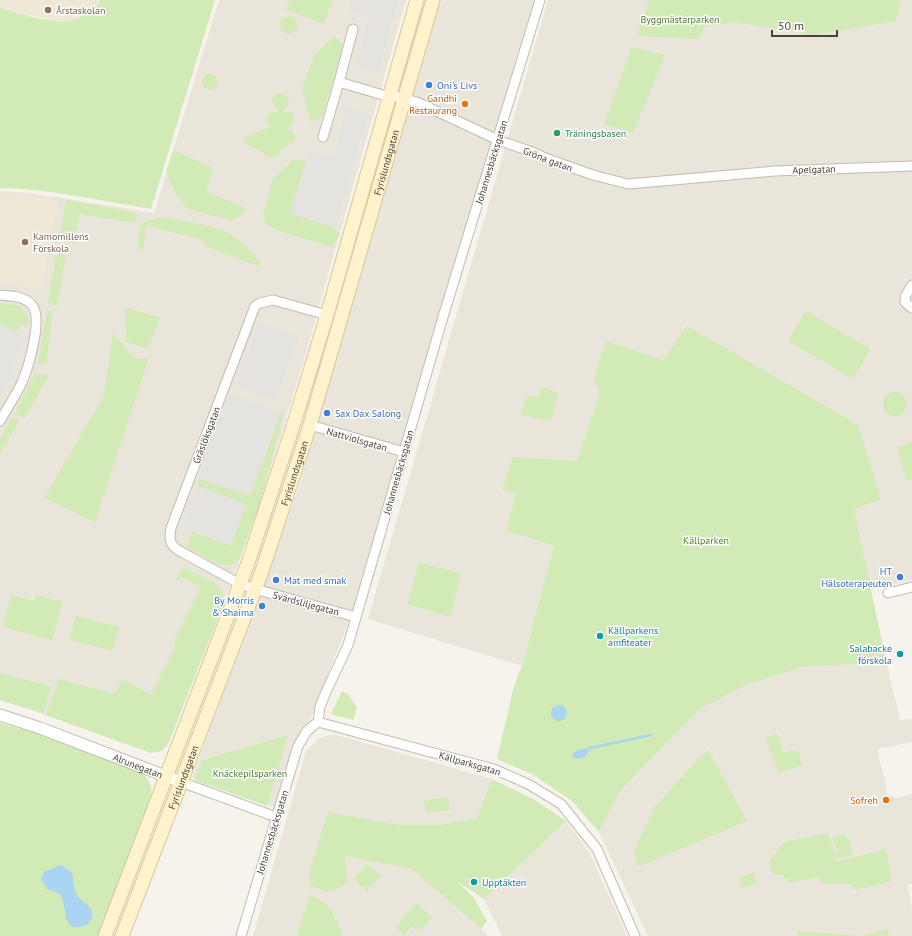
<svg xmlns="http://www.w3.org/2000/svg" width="912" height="936" viewBox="0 0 912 936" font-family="'PT Sans',sans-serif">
<rect width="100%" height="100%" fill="#f6f3ec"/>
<g fill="#eae5da">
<polygon points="219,0 406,0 301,370 259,506 220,613 187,695 125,744 40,713 0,700 0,191 15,192 55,197 154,213"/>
<polygon points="439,0 534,0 438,316 351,616 307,727 299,735 294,745 276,808 192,778 299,486"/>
<polygon points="548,0 912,0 912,580 870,589 854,509 881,500 663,360 600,392 577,461 502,490 517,493 554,544 522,666 368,619"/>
<polygon points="886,661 900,720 912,719 912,742 878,749 878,753 888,795 896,798 912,794 912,884 907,885 912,907 912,936 648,936 599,832 619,793 643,767 700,709 747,685 802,667 855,664"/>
<polygon points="329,735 337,735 492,779 477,818 439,825 410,868 489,936 253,936 306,751 318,739"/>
<polygon points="566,821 589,852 627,936 502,936 484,899"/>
</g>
<g fill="#efe8d6">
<polygon points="0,0 100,0 99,3 84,14 70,21 59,22 0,8"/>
<polygon points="0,194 15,194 58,200 42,289 0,283"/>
</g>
<g fill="#d2eab5">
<path d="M100 0H215L151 209C101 201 51 189 0 188V8C16 12 55 25 70 21 81 18 91 9 99 3Z"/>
<polygon points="290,0 333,0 323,24 286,9"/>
<polygon points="649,0 901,0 896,21 814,35 734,22 704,27 698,39 637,36"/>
<circle cx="289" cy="25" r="9"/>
<polygon points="335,36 343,45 322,116 311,123 302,88 316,53"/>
<polygon points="632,47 665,55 633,133 604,124"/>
<circle cx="210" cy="82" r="8"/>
<polygon points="278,93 285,94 289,99 288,106 283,110 284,112 291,112 294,117 294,123 287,127 287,130 291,131 295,136 294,141 280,151 279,154 274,158 267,158 263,152 245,144 243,138 270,127 266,122 267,116 271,112 277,112 278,110 272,102 273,97"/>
<polygon points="173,150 213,168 206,191 247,209 233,221 186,208 172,186 166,172"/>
<polygon points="293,160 306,161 290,213 328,225 340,234 332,247 279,231 267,225 263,214 273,179"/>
<polygon points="67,200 133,212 137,214 135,223 79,214 74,244 59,241 65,204"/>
<path d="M162 217C180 221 210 224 226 232 241 239 251 252 261 263L258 266 206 246 200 239 146 226 143 250 137 249 141 223Z"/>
<polygon points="57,248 67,248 57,306 48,304"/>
<polygon points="0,303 20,306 29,319 27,328 21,324 16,332 0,324"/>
<polygon points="125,307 160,318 148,349 126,342"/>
<polygon points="47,311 53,312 46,364 38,363"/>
<polygon points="806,311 870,349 853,379 788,341"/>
<polygon points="687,326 858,425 881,500 854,509 886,661 855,664 802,667 747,685 700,709 643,767 619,793 599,832 572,801 532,774 497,759 514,686 522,666 554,545 506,531 516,493 502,490 513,457 577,461 600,392 594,380 606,341 663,360"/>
<polygon points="113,333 135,359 149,358 95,522 44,498 104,396"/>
<polygon points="35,373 49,375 25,418 15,413"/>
<polygon points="542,386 558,393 551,421 521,415 527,396 538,397"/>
<circle cx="895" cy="404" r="12"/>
<polygon points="281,412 284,412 259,506 239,560 230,565 221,565 187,547 192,531 231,546 246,504 197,486 199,479 250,496"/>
<polygon points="12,418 19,421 0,454 0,439"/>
<polygon points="912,442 912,479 907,481 897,447"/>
<polygon points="419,563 461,573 450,617 408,604"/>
<path d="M182 567 214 583 221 588 225 600 169 742C165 750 160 752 151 753L46 715 59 679 115 694 122 679 151 695 175 647 174 640 201 587 181 577 179 581 176 579Z"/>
<polygon points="11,595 35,601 36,595 62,602 52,640 3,627"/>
<polygon points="76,616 119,627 113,651 70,640"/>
<polygon points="0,673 51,686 43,713 0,700"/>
<polygon points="342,691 349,695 357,708 353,720 331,714"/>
<path d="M0 723 38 734 141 772C155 784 152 793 148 810L99 936H0Z"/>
<path d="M777 734 784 753 794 749 795 753 799 752 802 765 779 773C774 761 771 750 765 738Z"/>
<polygon points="288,735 267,806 194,780 203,760"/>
<polygon points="708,750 747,821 638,867 634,851 654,808 700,757"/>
<polygon points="492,779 533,799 566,821 484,899 457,881 474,898 487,921 481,929 410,868 370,861 346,855 347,884 328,892 311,886 309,874 328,812 398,825 439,825 477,818"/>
<polygon points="449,797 450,810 426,813 424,800"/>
<polygon points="828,833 834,852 838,851 833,837 845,834 846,838 849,839 853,855 839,858 839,857 835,858 836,862 886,849 892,881 855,890 851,884 823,884 818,877 789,883 783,875 773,874 769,862 784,842"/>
<polygon points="367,864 381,875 367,891 354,879"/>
<polygon points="754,873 757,884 742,888 739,877"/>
<polygon points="310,894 330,907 342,934 341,936 297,936"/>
<polygon points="416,903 432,917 419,932 412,926 404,935 395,927"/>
<polygon points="888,929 889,936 798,936 797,931 862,936"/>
</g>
<g fill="#e5e3e0">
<polygon points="351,0 398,0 378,73 355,66 369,18 348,12"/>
<polygon points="347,108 368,115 335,227 290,213 309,150 333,157"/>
<polygon points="259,323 299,337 275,400 236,385"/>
<polygon points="0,324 26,338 12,363 18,366 0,398"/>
<polygon points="229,393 281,412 250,496 198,477"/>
<polygon points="197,486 246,504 231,546 181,527"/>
</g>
<g fill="#a9d4f2">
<circle cx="559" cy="713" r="8"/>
<path d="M590 748C586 757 582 761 572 757L574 752 582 749Z"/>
<path d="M61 865C79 874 70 878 76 893 79 902 98 907 91 920 88 927 80 927 72 927L67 921 62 897 58 893 47 889 41 879 44 872Z"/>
</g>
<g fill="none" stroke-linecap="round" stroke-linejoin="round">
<polyline stroke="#a9d4f2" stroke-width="2.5" points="590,748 651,735"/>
<defs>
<g id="minor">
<polyline points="339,82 353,29"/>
<polyline points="323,137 339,82 383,95 389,95 417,102 498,140 535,153 545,158 593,175 628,184 775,171 912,166"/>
<polyline points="912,285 906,295 905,302 912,308"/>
<path d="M0 295C11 296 24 296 32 305 43 318 29 365 23 380 17 394 7 408 0 421"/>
<path d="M327 315 273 300 260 303 255 306 171 528C169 538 169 544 178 550L240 584 255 589 356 617"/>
<polyline points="310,425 404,452"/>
<polyline points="888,593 912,587"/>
<polyline points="318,722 494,769 528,784 561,804 597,849 635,936"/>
<polyline points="181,782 276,817"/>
<polyline points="241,936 298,746 307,731 318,722 320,707 326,692 348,645 443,317 540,0"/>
</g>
<g id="tertiary">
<path id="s1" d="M0 715 40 728 181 782"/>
</g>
<g id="secondary">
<polyline points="105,936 248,563 295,420 327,315 417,0"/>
<path id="s2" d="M122 936 261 574 310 425 433 0"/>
</g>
</defs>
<use href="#minor" stroke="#c2bbae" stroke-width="11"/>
<use href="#tertiary" stroke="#c2bbae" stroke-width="13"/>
<use href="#secondary" stroke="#d6c79b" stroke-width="15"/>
<use href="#minor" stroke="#fff" stroke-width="9"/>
<use href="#tertiary" stroke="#fff" stroke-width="11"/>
<use href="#secondary" stroke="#fff3cd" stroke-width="13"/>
</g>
<g fill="#8d6e63" stroke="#fff" stroke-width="1.5">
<circle cx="48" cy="10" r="4"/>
<circle cx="25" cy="242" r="4"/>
</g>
<g fill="#3f7fe0" stroke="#fff" stroke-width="1.5">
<circle cx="429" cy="85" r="4"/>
<circle cx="327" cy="413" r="4"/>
<circle cx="900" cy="577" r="4"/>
<circle cx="276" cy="580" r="4"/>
<circle cx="262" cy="606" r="4"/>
</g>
<g fill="#e8710a" stroke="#fff" stroke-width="1.5">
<circle cx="465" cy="104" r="4"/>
<circle cx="886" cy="800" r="4"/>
</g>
<circle fill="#2e9e5b" stroke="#fff" stroke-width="1.5" cx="557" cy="133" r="4"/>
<g fill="#0f9aa8" stroke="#fff" stroke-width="1.5">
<circle cx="600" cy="636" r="4"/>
<circle cx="900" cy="654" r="4"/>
<circle cx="474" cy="882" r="4"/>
</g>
<g text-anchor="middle" stroke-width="3" stroke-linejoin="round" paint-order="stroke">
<g font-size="10" fill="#785e54" stroke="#fff" text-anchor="start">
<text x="56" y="14">Årstaskolan</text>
<text x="33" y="240">Kamomillens<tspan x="33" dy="12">Förskola</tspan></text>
</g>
<g font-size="10" fill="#4a7f2a" stroke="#fff">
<text x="680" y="23">Byggmästarparken</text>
<text x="706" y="544">Källparken</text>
<text x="250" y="777">Knäckepilsparken</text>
</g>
<g font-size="10" fill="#366cbe" stroke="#fff" text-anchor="start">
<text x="437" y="89">Oni's Livs</text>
<text x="335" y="417">Sax Dax Salong</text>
<text x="892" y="575" text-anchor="end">HT<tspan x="892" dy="12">Hälsoterapeuten</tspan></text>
<text x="284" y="584">Mat med smak</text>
<text x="254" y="604" text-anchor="end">By Morris<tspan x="254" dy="12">&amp; Shaima</tspan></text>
</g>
<g font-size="10" fill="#c56008" stroke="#fff" text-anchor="end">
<text x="457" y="102">Gandhi<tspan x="457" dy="12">Restaurang</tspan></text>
<text x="878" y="804">Sofreh</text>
</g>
<g font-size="10" fill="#27864d" stroke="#fff" text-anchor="start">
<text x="565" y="137">Träningsbasen</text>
</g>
<g font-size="10" fill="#4b4439" stroke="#fff">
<text transform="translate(548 159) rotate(21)" y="4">Gröna gatan</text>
<text transform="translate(491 162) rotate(-73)" y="4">Johannesbäcksgatan</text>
<text dy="4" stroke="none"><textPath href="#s2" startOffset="818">Fyrislundsgatan</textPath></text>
<text transform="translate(814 169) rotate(-2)" y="4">Apelgatan</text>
<text transform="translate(206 435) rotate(-69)" y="4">Gräslöksgatan</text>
<text transform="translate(357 439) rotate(16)" y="4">Nattviolsgatan</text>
<text transform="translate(398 472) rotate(-74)" y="4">Johannesbäcksgatan</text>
<text dy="4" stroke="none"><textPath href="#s2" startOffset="494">Fyrislundsgatan</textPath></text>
<text transform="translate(306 603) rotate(15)" y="4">Svärdsliljegatan</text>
<text transform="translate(470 763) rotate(16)" y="4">Källparksgatan</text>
<text dy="4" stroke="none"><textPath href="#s1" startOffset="147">Alrunegatan</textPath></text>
<text dy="4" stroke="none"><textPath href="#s2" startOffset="170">Fyrislundsgatan</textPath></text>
<text transform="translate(272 832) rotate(-73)" y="4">Johannesbäcksgatan</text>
</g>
<g font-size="10" fill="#0d838f" stroke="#fff" text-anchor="start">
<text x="608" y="634">Källparkens<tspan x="608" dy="12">amfiteater</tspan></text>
<text x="892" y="652" text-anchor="end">Salabacke<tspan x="892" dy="12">förskola</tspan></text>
<text x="482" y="886">Upptäkten</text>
</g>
</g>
<path d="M772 30v6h65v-6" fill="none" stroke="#4b4439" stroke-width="2"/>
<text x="778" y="30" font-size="12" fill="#4b4439" stroke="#ffffff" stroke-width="3" paint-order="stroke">50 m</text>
</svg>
